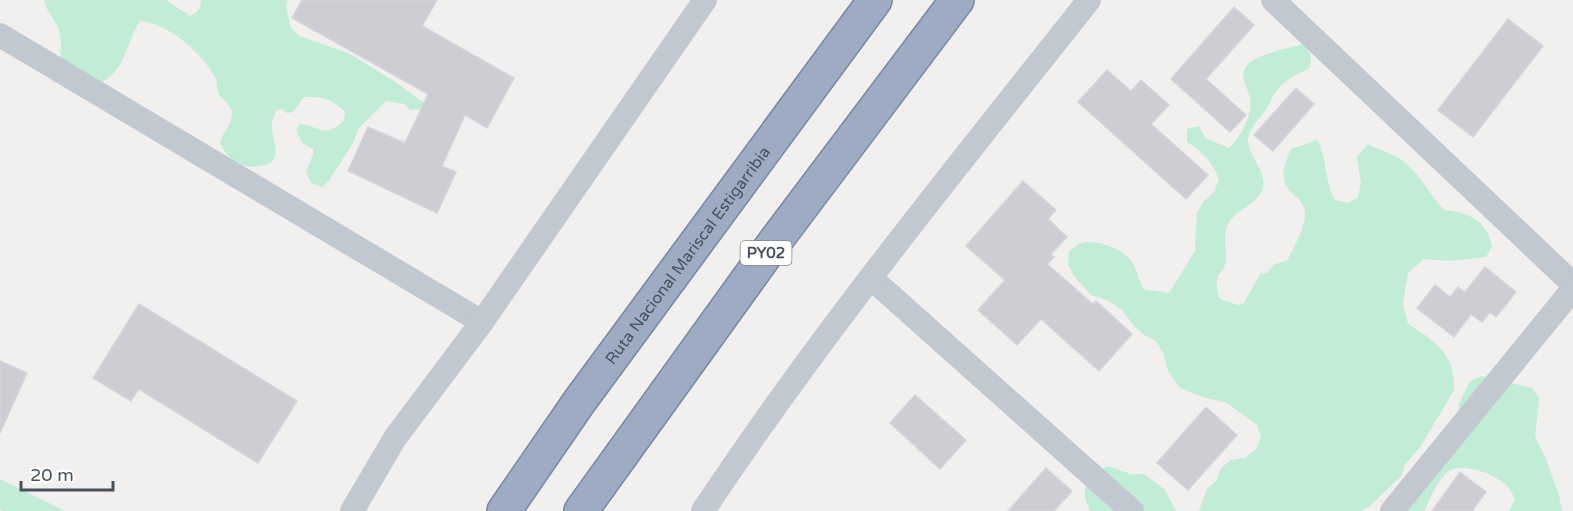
<svg xmlns="http://www.w3.org/2000/svg" width="1573" height="511" viewBox="0 0 1573 511" font-family="'Varela Round',sans-serif">
<rect width="100%" height="100%" fill="#f2efef"/>
<g fill="#c1ecd5">
<path d="M44 0H166L190 16C197 13 201 8 201 0H288L286 6 291 28 300 36 350 54 394 81 424 103 422 109 410 110 405 104 386 101 359 128 352 145 328 182 322 187 311 183 306 171 313 155V149L302 143 296 130 299 124C313 124 323 136 336 127 342 123 345 120 345 112 334 100 321 96 304 97L293 112 287 113 282 109 276 111C274 117 271 122 272 129 273 142 283 160 265 165 259 166 253 168 246 166 233 163 225 154 220 142 223 133 232 123 232 113 232 104 222 101 219 94 216 89 218 82 215 77 202 53 168 23 140 21 124 47 125 78 91 86 80 89 74 90 63 87 56 67 63 53 60 34 57 20 47 14 44 0Z"/>
<path d="M1303 44 1311 55 1310 68C1299 74 1287 78 1279 88 1273 94 1271 101 1267 108 1261 118 1247 129 1248 143 1250 159 1269 174 1262 191 1255 206 1232 211 1227 227 1221 243 1233 263 1218 275 1217 284 1215 291 1220 299L1238 305 1244 303 1261 273 1266 274 1275 264 1287 261C1294 246 1306 228 1305 212 1304 203 1298 198 1292 193 1278 180 1284 164 1291 149L1317 140C1328 159 1324 181 1335 200L1348 203 1358 197 1361 183 1357 157 1368 144C1379 150 1394 154 1403 161 1420 174 1430 195 1444 210 1469 213 1486 219 1492 246L1486 257 1449 261 1424 259 1408 273 1403 303 1408 324C1435 341 1456 354 1454 390L1421 446 1405 465 1401 476 1370 506 1360 511H1199L1207 489 1216 481 1221 468 1231 460 1245 458 1256 449 1261 437 1257 425 1227 403 1203 397 1180 388 1168 371 1164 355 1156 341 1144 335 1134 326 1122 310 1107 300 1091 295 1074 276 1068 264 1069 251C1072 249 1077 245 1081 243 1097 239 1123 249 1132 262 1136 267 1139 281 1143 289L1169 293 1195 251 1197 213 1204 201 1214 192 1219 179C1213 162 1201 151 1187 142V129L1199 126 1205 138 1229 148C1241 137 1253 115 1250 98 1247 85 1237 76 1249 63 1259 54 1289 48 1303 44Z"/>
<path d="M1482 376 1532 388 1539 398 1535 436 1546 459 1559 495 1562 511H1509L1515 499C1513 496 1511 490 1508 487 1498 475 1463 462 1449 471 1437 479 1430 499 1424 511H1403L1458 418 1459 404 1470 381Z"/>
<path d="M1108 466 1131 474H1144L1165 490 1176 511H1090C1079 489 1085 476 1108 466Z"/>
<polygon points="0,479 65,511 2,511 0,509"/>
</g>
<g fill="#ccced3" stroke="#d4d5da" stroke-width="1.5">
<polygon points="302,0 437,0 422,26 514,78 487,128 465,115 442,166 456,172 437,213 348,171 368,127 405,143 428,94 292,18"/>
<polygon points="1234,7 1254,25 1206,79 1246,115 1230,132 1171,79"/>
<polygon points="1508,19 1543,46 1473,137 1438,110"/>
<polygon points="1107,70 1131,91 1141,80 1169,105 1151,124 1208,175 1186,199 1078,102"/>
<polygon points="1296,88 1314,104 1273,151 1254,135"/>
<polygon points="1023,181 1056,210 1048,219 1067,237 1051,254 1054,257 1047,264 1093,304 1096,301 1132,334 1099,371 1041,319 1017,345 978,310 1005,280 966,246"/>
<polygon points="1485,267 1516,292 1496,317 1490,312 1482,322 1471,314 1454,337 1417,308 1435,285 1450,297 1458,287 1465,292"/>
<polygon points="139,304 297,401 258,463 139,389 131,401 93,378"/>
<polygon points="0,361 27,373 0,433"/>
<polygon points="915,395 966,440 940,469 890,423"/>
<polygon points="1206,407 1237,435 1188,490 1157,463"/>
<polygon points="1046,468 1072,491 1054,511 1008,511"/>
<polygon points="1460,472 1486,492 1472,511 1432,511"/>
</g>
<g fill="none" stroke-linecap="round" stroke-linejoin="round">
<defs>
<g id="trunk">
<path id="s1" d="M504 511 579 402 875 0"/>
<polyline points="581,511 774,243 957,0"/>
</g>
</defs>
<use href="#trunk" stroke="#7688a6" stroke-width="36"/>
<g stroke="#c1c8d0" stroke-width="24">
<polyline points="1273,0 1573,284"/>
<polyline points="0,35 482,322"/>
<polyline points="871,278 1132,511"/>
<polyline points="352,511 395,438 482,322 705,0"/>
<path d="M703 511C821 333 957 167 1089 0"/>
<polyline points="1392,511 1573,289"/>
</g>
<use href="#trunk" stroke="#9eacc3" stroke-width="33"/>
</g>
<g text-anchor="middle" stroke-width="6" stroke-linejoin="round" paint-order="stroke">
<rect fill="#fff" stroke="#7f858c" stroke-width="1.5" x="740.5" y="241" width="51" height="24" rx="4.5"/>
<g font-size="15" font-weight="bold" fill="#48515b">
<text x="766" y="258">PY02</text>
</g>
<g font-size="16" fill="#48515b" stroke="#fff">
<text dy="6" stroke="none"><textPath href="#s1" startOffset="315">Ruta Nacional Mariscal Estigarribia</textPath></text>
</g>
</g>
<path d="M21 481v9h92v-9" fill="none" stroke="#48515b" stroke-width="3"/>
<text x="30" y="481" font-size="18" fill="#48515b" stroke="#ffffff" stroke-width="4.5" paint-order="stroke">20 m</text>
</svg>
